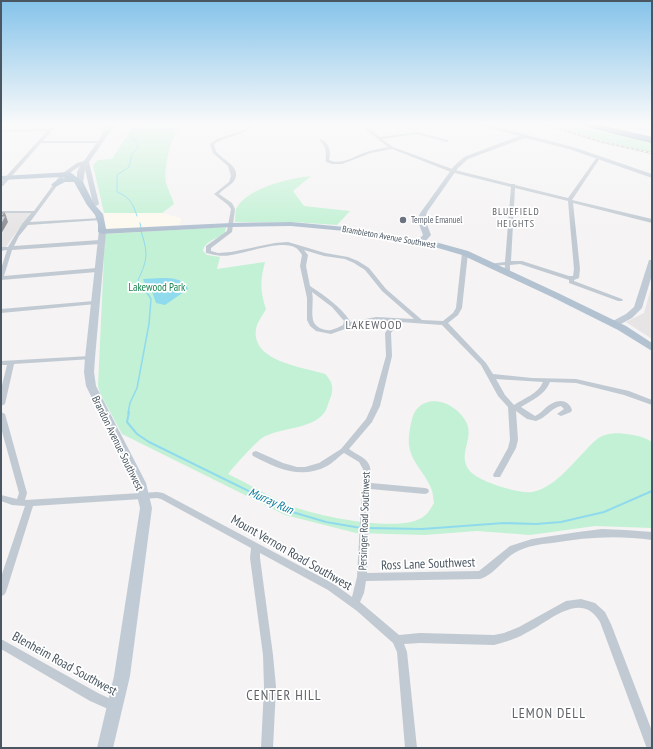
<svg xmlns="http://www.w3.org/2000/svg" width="653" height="749" viewBox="0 0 653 749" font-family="'PT Sans Narrow',sans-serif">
<rect width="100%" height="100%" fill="#f5f3f3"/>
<polygon fill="#fdf9ef" points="104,213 162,213 181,218 180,226 108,229 106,228"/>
<g fill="#e6e4e5">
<polygon points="1,212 31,212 5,248 1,248"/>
<polygon points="652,285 652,339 626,322 644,313"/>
</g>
<g fill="#c3f1d5">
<path d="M134 125H180C171 138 163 168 166 183 168 190 172 197 174 204L162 213H104L93 165 98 160 112 159Z"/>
<polygon points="554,125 568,125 652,142 652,152 592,138"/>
<path d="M311 176 293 191 304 206 350 211 337 225 294 222H235C235 218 235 213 236 209 246 188 290 178 311 176Z"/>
<path d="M226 227 225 233C218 239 204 241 203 251L207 255 220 257 217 269 265 262C260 282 260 290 266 309 263 315 257 322 256 329 251 362 304 367 325 374 333 382 334 389 330 399 328 403 327 410 324 413 311 430 280 427 262 438 254 444 235 465 228 474 249 484 269 497 291 506 318 516 390 531 417 520 426 517 430 510 434 503 433 498 433 492 431 488 425 473 411 462 409 445 408 438 411 416 416 410 431 391 460 406 467 424 474 441 455 457 472 473 482 482 518 494 532 492 554 488 571 465 586 450 591 444 598 437 605 435 611 433 620 433 626 434 635 435 645 437 652 442V528L595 526 530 535 477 531 424 535 356 533 285 515 122 434 100 393 98 386 105 234Z"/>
</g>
<path fill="#90daee" d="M161 278C171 278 184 278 188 289L165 305 156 303 151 289 144 282 143 279Z"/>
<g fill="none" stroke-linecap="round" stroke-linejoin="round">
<g stroke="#90daee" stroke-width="1">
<polyline points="624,125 652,132"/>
<path d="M137 216C133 204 130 197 117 192V175L129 167 132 154 138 147 137 143 130 136 140 125"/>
<polyline points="140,223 141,228"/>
<path d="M141 231C148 253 148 259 138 280L148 295"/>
</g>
<polyline stroke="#90daee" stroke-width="1.5" points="128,413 130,403 137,388 149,324 151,299 148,294"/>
<g stroke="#90daee" stroke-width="2">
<polyline points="129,412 127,422 137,434 149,442 289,511 326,522 361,528"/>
<polyline points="367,528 422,529 504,523 536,524 561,522 604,512 652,491"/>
</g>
<defs>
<polygon id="highway" points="583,125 595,125 652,138 652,142"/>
</defs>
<use href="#highway" stroke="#7690ad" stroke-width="2"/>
<g fill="#c1cad2" fill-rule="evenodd">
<polygon points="53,125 57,125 43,141 100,141 102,142 100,143 41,143 3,186 1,186 1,182 47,131 1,132 1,130 49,129"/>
<polygon points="103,125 107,125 105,130 108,133 107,134 105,134 101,130"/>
<path d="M249 125H253C240 138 228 135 214 144 215 146 215 149 216 151 221 160 243 166 234 181 230 186 223 189 219 194L232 203 235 209 232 232 211 248V251L218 253 231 252 275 243 288 242 325 253 348 257 358 261 369 268 386 289 422 320 443 321 453 313 456 308 462 253 465 251 467 252 468 253 462 308 458 315 448 323 486 363 493 374 532 378 576 379 629 391 652 400V405L624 395 576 383 550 382C545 395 532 400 521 407L535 416C542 413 545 407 551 404 559 399 569 400 572 410L571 412 561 416 557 414 564 409 561 406C551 408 546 418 536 421L527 419 516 411 518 440 516 448 500 477H494L493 475 508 448 510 440 508 407 498 396 481 365 442 325 400 322 391 333 392 356 380 406 372 422 349 449C367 461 372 459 371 483L425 488 428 489 429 491 428 493 425 494 370 489 367 573 479 571 510 546 532 539 578 532 602 529 625 530 652 532V540C618 535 586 537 552 543 540 544 527 546 516 552 503 559 495 574 480 579L366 581 364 593 360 602 399 635 420 633 494 635 504 633 519 627 566 601 581 599 595 603 605 612 611 624 652 731V748H647L646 746 600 622C581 589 549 622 526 633 516 639 505 642 494 645L420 643 404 644 407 652 417 748H405L397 652 393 643 357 611 328 590 260 553V558L273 655 276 687 273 748H261L264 687 263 655 250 558 251 548 161 499 157 498 33 506 6 592 4 595 1 596V577L25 506 12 505 1 501V495L17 499 19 493 1 428V412L5 414 27 493 25 500 157 492 163 493 334 584 352 597 357 577 363 469 359 462 344 453C338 457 333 463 327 466 301 480 276 468 253 456L252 454 253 452 256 451 283 463 297 467H305L319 463 341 449 366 419 372 406 386 356 385 333 393 322 376 321 356 325 331 334 316 331 310 326 307 320V298L300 266 302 255C301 253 298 249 296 248 283 239 246 253 231 255 222 257 215 255 206 253V246L227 231 231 209 228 205 214 194 229 182 231 176 228 166 213 153 210 144 217 139 242 131ZM304 250 324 256 345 259 354 263 365 270 382 291 414 319 376 317 350 322V321C340 306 325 296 310 286L306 266 308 255ZM312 292 332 307 344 321 343 325C339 327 335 329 331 330 325 331 315 328 313 320 311 311 314 301 312 292ZM496 379 543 382C538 394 524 398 514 405L505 395Z"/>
<path d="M360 125H364L380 137 417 132 448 140V142H447L417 134 382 139 393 147 455 170 511 184H515V185L568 198 597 157H599L600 158 572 200 652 219V223L573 203 580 269 579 278 574 280V281L622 299 623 300 622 301H618L569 283V280L520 264 510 265V273L507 275 504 273 505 265 489 266V264L505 262 511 187 451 172 392 149 371 153 342 164H332L326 162C325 151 328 149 319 140L321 139C330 144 331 151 329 160 341 166 355 156 366 152 373 150 381 148 388 147ZM515 188 568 201 574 269 573 276H569L522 261H511Z"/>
<polygon points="61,174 65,175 30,222 101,218 103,219 101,220 28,225 19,236 14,246 100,240 103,242 100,244 12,250 4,276 97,268 100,270 97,272 1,280 1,269 7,250 1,251 1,247 8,247 22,224 31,213 1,213 1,211 34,211"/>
<polygon points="94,301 96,302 97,303 96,304 1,313 1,309"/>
<polygon points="90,356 93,358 92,359 14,364 5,404 1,406 1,389 7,365 1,365 1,361"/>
<polygon points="1,639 98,693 119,703 121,707 119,711 115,712 90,701 1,649"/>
</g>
<g fill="#c1cbd6" fill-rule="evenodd">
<polygon points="109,125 115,125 89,162 99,204 96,206 93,204 85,169 83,184 80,186 77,184 77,172 80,166 65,176 60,175 77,163 84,161"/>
<polygon points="479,125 489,125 573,147 652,174 652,178 569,149 525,138 468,159 458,168 427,212 425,219 431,235 423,244 417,244 416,242 423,235 417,219 421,212 454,166 464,157 519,136"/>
<polygon points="99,230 105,230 106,232 95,358 94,372 96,386 146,483 152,508 130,676 113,748 97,748 114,676 140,508 134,483 86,386 84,372 85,358"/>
<polygon points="649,260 652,260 652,275 642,308 632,318 617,326 611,326 609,324 611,322 626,314 634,307"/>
</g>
<path fill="#b3c2d1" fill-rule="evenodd" d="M70 172 83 182 94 204 103 214 106 229 231 223 291 222 345 227 439 243 468 251 558 293 626 326 652 343V351L618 330 552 297 462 255 438 248 345 231 291 226 231 227 102 234 98 232V224L95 215 87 205 74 182H65L55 187 51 185C55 181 60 178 66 178L61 177 1 180V176Z"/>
<use href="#highway" fill="#8ba5c1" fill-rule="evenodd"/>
<defs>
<polyline id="rail" points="547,125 602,142 652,153"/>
</defs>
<use href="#rail" stroke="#b5b8bd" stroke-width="2"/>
<use href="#rail" stroke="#fff" stroke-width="1" stroke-dasharray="2.5" stroke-linecap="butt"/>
</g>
<polygon fill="#909195" points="5,213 8,222 1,234 1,225 2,216"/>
<polygon fill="#cdcfd5" stroke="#909195" points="1,213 5,213 2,216 6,216 1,225"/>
<linearGradient id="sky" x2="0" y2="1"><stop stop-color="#85c3ea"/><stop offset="0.54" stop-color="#fafafa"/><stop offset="1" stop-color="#fafafa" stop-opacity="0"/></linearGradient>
<rect width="653" height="230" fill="url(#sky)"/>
<circle fill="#6b7280" stroke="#fff" stroke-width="1.5" cx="403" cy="220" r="4"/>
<g text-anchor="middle" stroke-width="3.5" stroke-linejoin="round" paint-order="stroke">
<g font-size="9" fill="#5b616d" stroke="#fff" text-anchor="start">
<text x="411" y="223">Temple Emanuel</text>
</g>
<g font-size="9" fill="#4a5661" stroke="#fff">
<text transform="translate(389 237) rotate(10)" y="3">Brambleton Avenue Southwest</text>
</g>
<g font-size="10" letter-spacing="1" fill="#5f6368" stroke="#fff">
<text x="516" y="215">BLUEFIELD<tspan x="516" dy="12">HEIGHTS</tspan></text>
</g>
<g font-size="11" fill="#17864f" stroke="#fff">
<text x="157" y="291">Lakewood Park</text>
</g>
<g font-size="11" fill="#4a5661" stroke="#fff">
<text transform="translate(118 443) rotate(64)" y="4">Brandon Avenue Southwest</text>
<text transform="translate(364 521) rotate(-88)" y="4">Persinger Road Southwest</text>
</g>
<g font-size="12" letter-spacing="1" fill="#5f6368" stroke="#fff">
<text x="374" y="329">LAKEWOOD</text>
</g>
<g font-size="12" font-style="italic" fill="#0c7c9b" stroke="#fff">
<text transform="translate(271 501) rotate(24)" y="4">Murray Run</text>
</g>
<g font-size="13" fill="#4a5661" stroke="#fff">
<text transform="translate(292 552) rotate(30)" y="5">Mount Vernon Road Southwest</text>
<text transform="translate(428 563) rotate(-2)" y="5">Ross Lane Southwest</text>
<text transform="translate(65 663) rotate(29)" y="5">Blenheim Road Southwest</text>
</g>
<g font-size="14" letter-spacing="1" fill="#5f6368" stroke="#fff">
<text x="284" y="700">CENTER HILL</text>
<text x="549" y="718">LEMON DELL</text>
</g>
</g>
<rect width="653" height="749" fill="none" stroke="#4a5661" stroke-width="4"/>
</svg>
